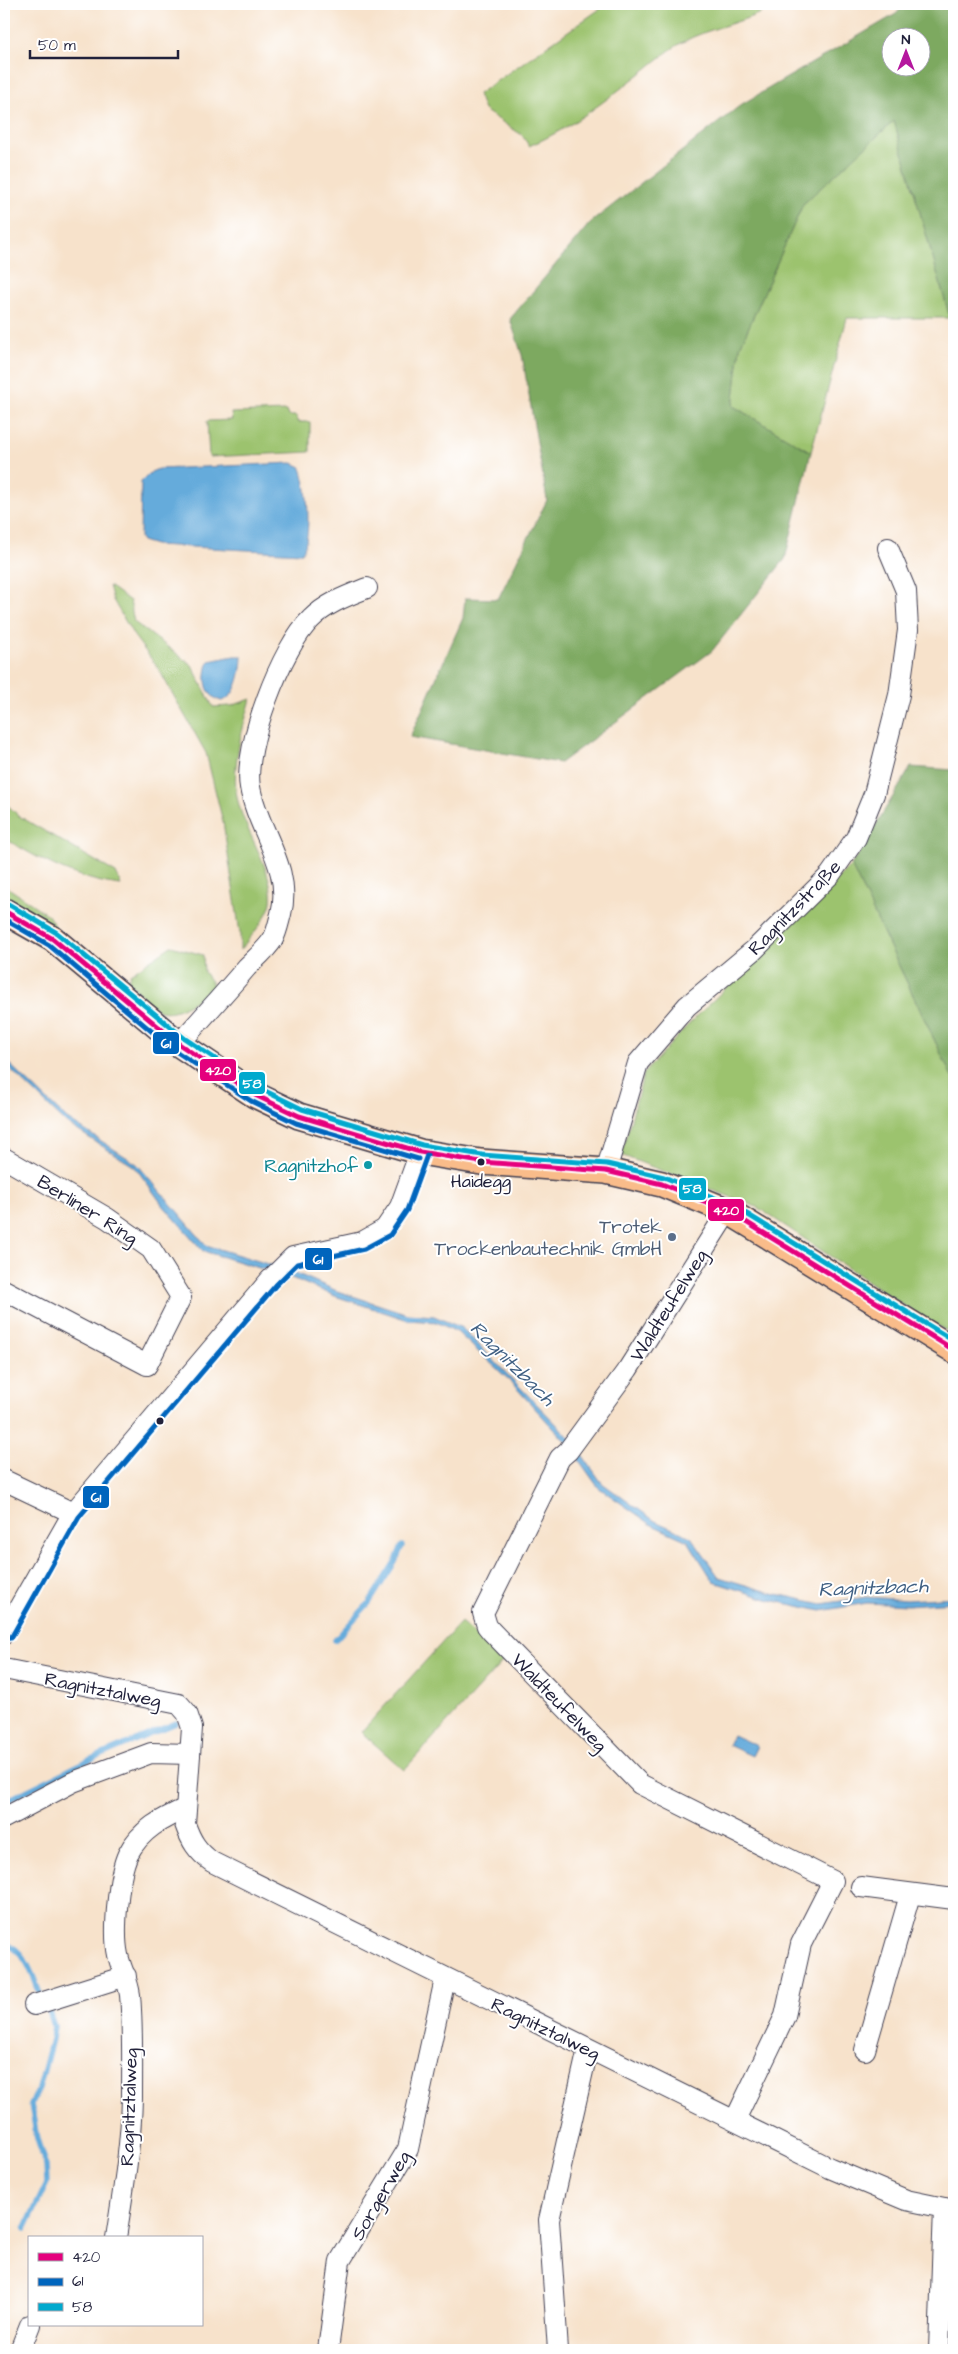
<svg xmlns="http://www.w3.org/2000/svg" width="958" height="2354" viewBox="0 0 958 2354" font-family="'Architects Daughter',sans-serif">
<rect width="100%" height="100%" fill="#fff"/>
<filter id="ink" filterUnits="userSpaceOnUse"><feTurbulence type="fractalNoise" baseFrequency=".02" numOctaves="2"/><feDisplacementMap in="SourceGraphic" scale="10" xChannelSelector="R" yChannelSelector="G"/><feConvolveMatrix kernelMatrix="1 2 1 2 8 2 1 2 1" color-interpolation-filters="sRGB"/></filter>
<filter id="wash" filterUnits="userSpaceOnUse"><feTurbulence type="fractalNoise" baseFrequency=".0096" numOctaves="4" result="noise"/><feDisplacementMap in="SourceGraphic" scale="20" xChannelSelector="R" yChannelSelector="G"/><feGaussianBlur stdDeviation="1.12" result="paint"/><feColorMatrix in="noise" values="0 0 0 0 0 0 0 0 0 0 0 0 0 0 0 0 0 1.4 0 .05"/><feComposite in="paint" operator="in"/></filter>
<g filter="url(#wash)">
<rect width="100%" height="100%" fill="#f7e2cb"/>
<g fill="#9cc36e" stroke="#5f7254">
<path d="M607 4H777C748 23 711 26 681 43 667 51 654 63 641 73 606 100 570 129 529 146L522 135 484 110 478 94Z"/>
<polygon points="894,120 950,318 847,318 811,452 733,406 740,347 803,204"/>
<polygon points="286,411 288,416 297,416 297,422 310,422 310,452 209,457 207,421 232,420 231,413"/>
<path d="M109 586 130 601 134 622 192 665 213 707 231 706 251 699C242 731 229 773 239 805 246 833 275 873 271 902 269 916 249 939 240 950V933L223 822 206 753 158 668 134 636 113 600Z"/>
<path d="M4 802 19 816 116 873 121 885C79 881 40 860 4 838Z"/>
<polygon points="851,865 954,1081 954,1335 918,1315 757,1207 621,1155 644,1073 688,1025"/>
<polygon points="4,885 48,915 56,928 4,896"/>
<path d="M171 946 203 955 204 972 214 986C202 996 178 1016 161 1011 149 1006 137 991 128 981L130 974Z"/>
<polygon points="461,1622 504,1660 404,1770 361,1732"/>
</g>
<g fill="#7da961" stroke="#50664e" fill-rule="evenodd">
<path d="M905 4H954V332L894 121 803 204 740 347 733 406 811 452 785 559 712 651 560 763 410 737 463 618 465 598 498 599 547 500 522 355 510 319 590 223 742 104 896 14ZM890 38H920V68H890Z"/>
<polygon points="911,767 954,770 954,1081 851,865"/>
</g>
<g fill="#65abdb" stroke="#44668b">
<path d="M292 463 300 466C308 482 312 537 302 553L155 545 142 541 140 538 141 482 151 472 158 469Z"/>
<path d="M234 656H242C242 669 237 699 221 701 203 695 204 675 209 661Z"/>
<polygon points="4,1059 67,1119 137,1164 206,1245 291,1271 337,1291 408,1314 434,1316 462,1328 571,1439 602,1483 655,1521 691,1537 719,1577 772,1593 822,1604 866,1597 907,1600 954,1597 954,1602 908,1605 867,1603 821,1611 770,1600 714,1582 688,1541 652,1525 598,1487 566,1442 508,1379 457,1332 436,1322 408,1320 335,1296 289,1277 203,1251 162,1204 135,1167 66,1123 4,1063"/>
<polygon points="733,1735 757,1746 752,1756 728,1745"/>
</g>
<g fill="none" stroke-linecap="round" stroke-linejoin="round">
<g stroke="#65abdb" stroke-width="5.5">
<polyline points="335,1640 369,1603 395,1562 402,1546"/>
<polyline points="4,1802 89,1760 176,1723"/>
<path d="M4 1944C25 1947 34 1979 41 1996"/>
<polyline points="25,2229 47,2183 46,2166 37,2139 31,2104 39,2089 52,2039 54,2026 49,2011"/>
</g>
</g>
</g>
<g filter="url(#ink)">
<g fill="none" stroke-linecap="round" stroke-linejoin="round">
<defs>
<g id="minor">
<path d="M179 1044C202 1018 225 993 247 967 255 959 267 949 273 939 277 932 279 921 281 914 293 868 257 830 250 787 243 748 282 646 311 619 327 603 347 596 367 588"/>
<polyline points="4,1158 107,1218 151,1249 181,1297 147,1365 4,1290"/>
<polyline points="606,1171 638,1063 687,1006 753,951 830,875 856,838 874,794 899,695 908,630 906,591 888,548"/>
<polyline points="728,1211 628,1369 568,1451 560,1458 483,1613 487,1626 491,1631 640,1784 833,1881 801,1944 785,2016 735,2120"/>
<polyline points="4,1480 73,1513"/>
<polyline points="4,1634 73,1513 270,1280 293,1257 362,1242 385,1229 400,1207 420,1152"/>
<path d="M4 1669 179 1704 187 1713 192 1728 185 1824C191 1841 197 1851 212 1862L830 2168 906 2200 954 2210"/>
<polyline points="4,1818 73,1782 151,1753 190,1754"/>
<polyline points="861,1887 954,1899"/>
<polyline points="34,2005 126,1976"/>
<polyline points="865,2050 910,1895"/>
<path d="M116 2238C123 2192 131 2145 132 2098 132 2064 133 2028 130 1995 128 1980 121 1969 118 1955 113 1933 118 1875 128 1854 141 1829 162 1819 186 1808"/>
<polyline points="20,2350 30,2325"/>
<polyline points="328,2350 340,2261 408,2149 445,1979"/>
<polyline points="558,2350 549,2220 588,2049"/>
<polyline points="939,2350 944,2208"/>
</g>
<polyline id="major" points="4,911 53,939 179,1044 255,1095 299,1116 420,1152 481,1162 606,1171 662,1184 728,1211 954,1350"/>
</defs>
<use href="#minor" stroke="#423f51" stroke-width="22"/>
<use href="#major" stroke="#423f51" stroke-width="28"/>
<use href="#minor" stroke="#fff" stroke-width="20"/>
<use href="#major" stroke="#f9bc8a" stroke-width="25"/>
<defs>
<polyline id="bus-1" points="4,911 53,939 179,1044 255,1095 299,1116 420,1152 481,1162 606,1171 662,1184 728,1211 954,1350"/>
<g id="bus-2">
<polyline points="4,919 49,945 174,1050 251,1101 296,1123 418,1159"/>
<polyline points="11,1638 79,1517 276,1285 297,1264 364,1249 390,1235 407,1210 427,1155"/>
</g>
<polyline id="bus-3" points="8,904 57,933 184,1038 259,1088 302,1109 422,1145 482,1155 607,1164 664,1177 732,1205 954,1341"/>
</defs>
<use href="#bus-1" stroke="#fff" stroke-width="9"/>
<use href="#bus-2" stroke="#fff" stroke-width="9"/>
<use href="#bus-3" stroke="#fff" stroke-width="9"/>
<use href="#bus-1" stroke="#e5007d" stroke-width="5"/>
<use href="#bus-2" stroke="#0065bd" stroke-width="5"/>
<use href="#bus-3" stroke="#00a9ce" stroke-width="5"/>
</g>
</g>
<g fill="#22223b" stroke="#fff" stroke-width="2">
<circle cx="481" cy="1162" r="4.5"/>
<circle cx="160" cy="1421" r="4.5"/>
</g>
<circle fill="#0f9aa8" stroke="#fff" stroke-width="2" cx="368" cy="1165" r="5"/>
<circle fill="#5c6f8a" stroke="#fff" stroke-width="2" cx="672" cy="1237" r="5"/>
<g text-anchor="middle" stroke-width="4" stroke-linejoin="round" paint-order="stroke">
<g font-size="18" fill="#22223b" stroke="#fff">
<text x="481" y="1187">Haidegg</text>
</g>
<g font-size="19" fill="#22223b" stroke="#fff">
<text transform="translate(794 907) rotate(-46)" y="7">Ragnitzstraße</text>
<text transform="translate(88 1209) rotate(32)" y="7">Berliner Ring</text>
<text transform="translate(668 1305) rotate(-58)" y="7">Waldteufelweg</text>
<text transform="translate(103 1689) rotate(11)" y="7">Ragnitztalweg</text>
<text transform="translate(560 1702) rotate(46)" y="7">Waldteufelweg</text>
<text transform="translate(546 2028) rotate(26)" y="7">Ragnitztalweg</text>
<text transform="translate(128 2107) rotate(-88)" y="7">Ragnitztalweg</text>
<text transform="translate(380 2195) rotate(-60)" y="7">Sorgerweg</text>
</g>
<g font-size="19" fill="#0d838f" stroke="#fff" text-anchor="end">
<text x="358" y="1172">Ragnitzhof</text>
</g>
<g font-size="19" fill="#4e5e75" stroke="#fff" text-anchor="end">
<text x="662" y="1233">Trotek<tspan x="662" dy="22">Trockenbautechnik GmbH</tspan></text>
</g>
<g font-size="20" font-style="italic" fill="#406083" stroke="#fff">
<text transform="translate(513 1363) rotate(45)" y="7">Ragnitzbach</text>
<text transform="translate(873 1587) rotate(-2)" y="7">Ragnitzbach</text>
</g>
</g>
<g stroke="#fff" stroke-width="2">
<rect x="152" y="1031" width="28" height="24" rx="5" fill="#0065bd"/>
<rect x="199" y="1058" width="38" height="24" rx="5" fill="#e5007d"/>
<rect x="238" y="1071" width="28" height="24" rx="5" fill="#00a9ce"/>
<rect x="678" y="1177" width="29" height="24" rx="5" fill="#00a9ce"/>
<rect x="707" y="1198" width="38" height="24" rx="5" fill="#e5007d"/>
<rect x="304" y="1247" width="29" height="24" rx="5" fill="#0065bd"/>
<rect x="82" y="1485" width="28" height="24" rx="5" fill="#0065bd"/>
</g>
<g font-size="14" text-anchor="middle" font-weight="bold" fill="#fff">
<text x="166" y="1048">61</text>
<text x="218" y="1075">420</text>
<text x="252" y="1088">58</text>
<text x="692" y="1193">58</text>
<text x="726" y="1215">420</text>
<text x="318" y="1264">61</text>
<text x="96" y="1502">61</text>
</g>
<rect width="958" height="2354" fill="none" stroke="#fff" stroke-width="20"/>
<rect x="28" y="2236" width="175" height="90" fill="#ffffff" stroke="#a7a7b1"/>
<rect x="38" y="2253" width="25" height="8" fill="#e5007d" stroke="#a7a7b1"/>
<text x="72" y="2262" font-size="15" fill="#22223b">420</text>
<rect x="38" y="2278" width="25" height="8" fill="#0065bd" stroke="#a7a7b1"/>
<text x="72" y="2286" font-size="15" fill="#22223b">61</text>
<rect x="38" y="2303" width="25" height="8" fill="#00a9ce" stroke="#a7a7b1"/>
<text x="72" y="2312" font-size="15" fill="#22223b">58</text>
<g transform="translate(906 52)"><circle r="24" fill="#ffffff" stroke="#a7a7b1"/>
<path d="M0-4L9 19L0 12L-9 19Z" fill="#b5179e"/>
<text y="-8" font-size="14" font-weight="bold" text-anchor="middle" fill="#22223b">N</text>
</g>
<path d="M30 50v8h148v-8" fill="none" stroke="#22223b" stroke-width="2.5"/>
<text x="38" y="50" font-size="15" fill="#22223b" stroke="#ffffff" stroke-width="4" paint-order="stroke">50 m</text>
</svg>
